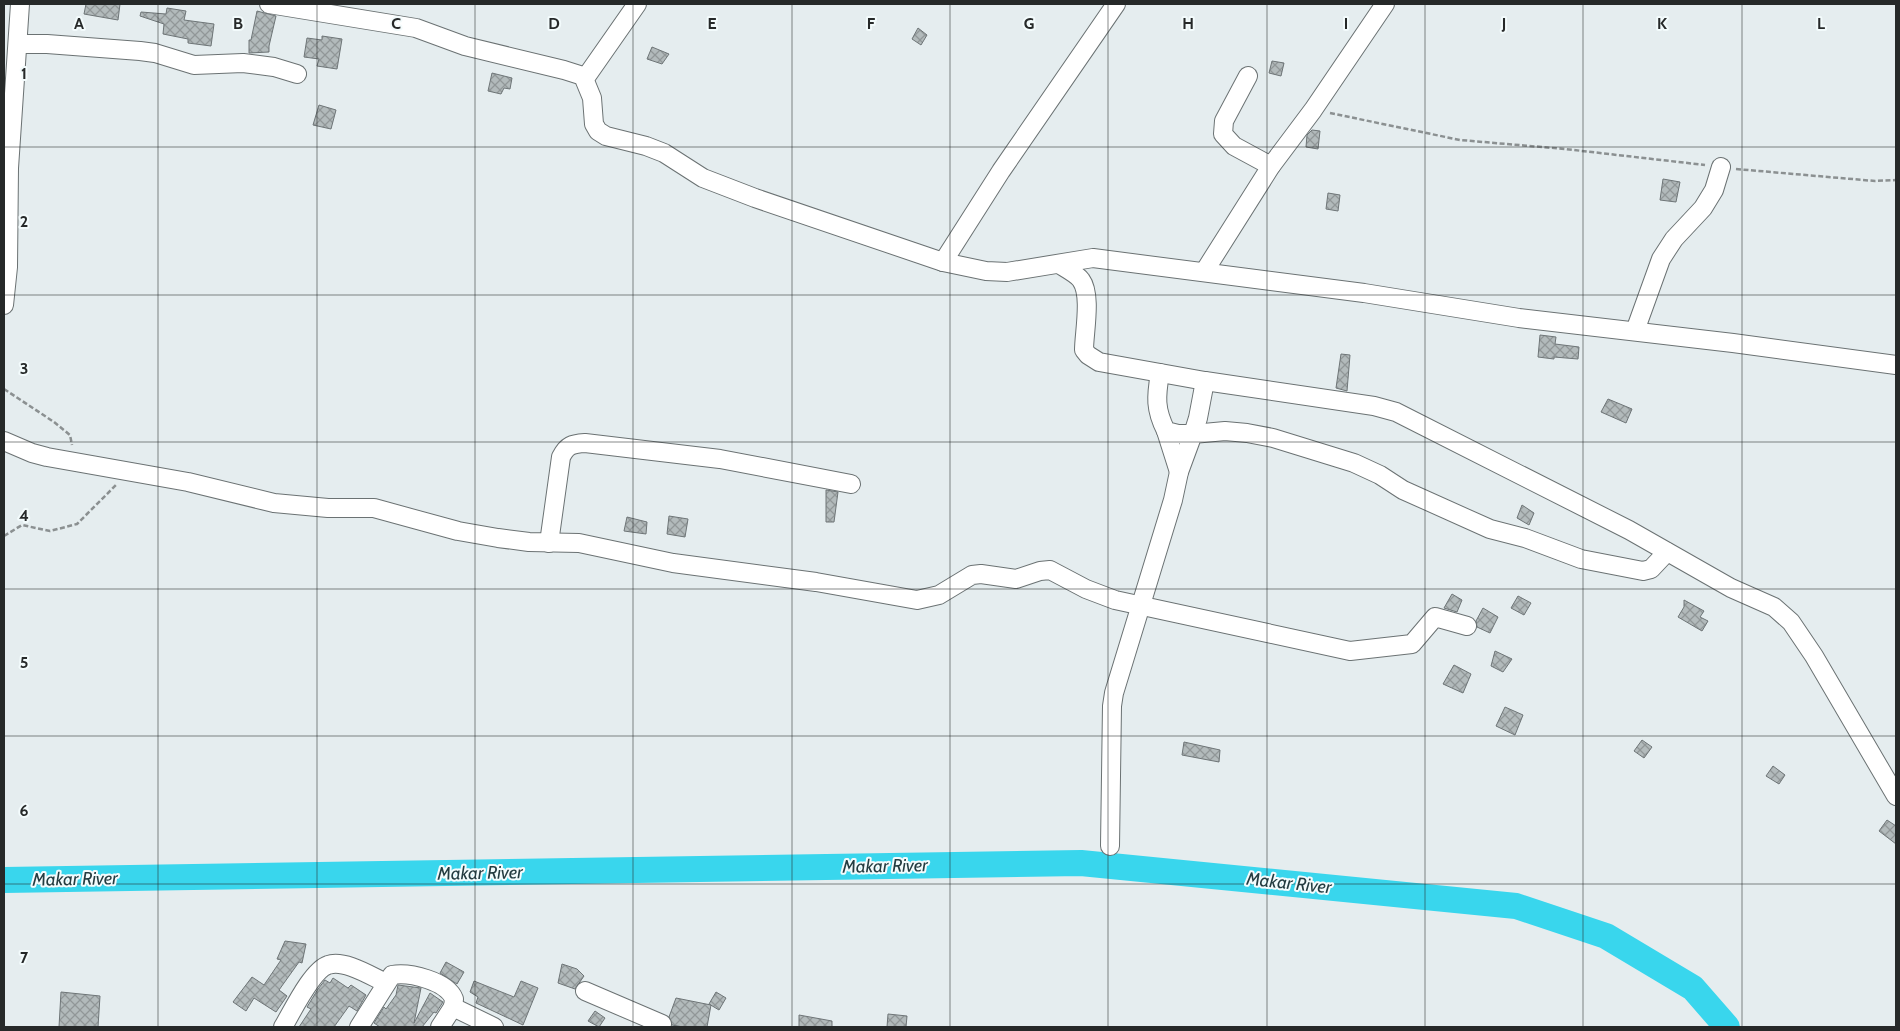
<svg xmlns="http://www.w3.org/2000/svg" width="1900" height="1031" viewBox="0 0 1900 1031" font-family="Cabin,sans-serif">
<defs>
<pattern id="building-cross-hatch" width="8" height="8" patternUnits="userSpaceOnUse" patternTransform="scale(1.25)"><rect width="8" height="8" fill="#b2babb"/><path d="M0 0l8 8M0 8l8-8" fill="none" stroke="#919798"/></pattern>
</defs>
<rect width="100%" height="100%" fill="#e5edef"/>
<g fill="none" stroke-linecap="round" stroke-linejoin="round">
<polyline stroke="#39d6ed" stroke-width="26" points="4,880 1081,863 1516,906 1606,936 1693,988 1727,1027"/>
</g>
<g fill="url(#building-cross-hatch)" stroke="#6e7577">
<polygon points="86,4 120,4 118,20 84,14"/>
<polygon points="167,8 186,11 184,20 214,24 211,46 188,43 188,39 163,34 164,24 140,16 141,12 166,14"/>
<polygon points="257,11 276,16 269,46 269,52 249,53 249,40 251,40"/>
<polygon points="918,28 927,35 921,45 912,39"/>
<polygon points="322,36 342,39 337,69 317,66 319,59 304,57 307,38 322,40"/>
<polygon points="652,47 669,54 662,64 647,59"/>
<polygon points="1272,61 1284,63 1281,76 1269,73"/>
<polygon points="492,73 512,78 510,89 504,88 501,94 488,91"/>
<polygon points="319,105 336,110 331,129 313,125"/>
<polygon points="1312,130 1320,131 1318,149 1306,147 1307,135"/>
<polygon points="1663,179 1680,182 1676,202 1660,200"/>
<polygon points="1328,193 1340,195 1338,211 1326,209"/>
<polygon points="1540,335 1556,337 1555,344 1579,347 1578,359 1554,357 1554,359 1538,357"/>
<polygon points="1341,354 1350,355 1347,391 1336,388"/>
<polygon points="1608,399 1632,409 1626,423 1601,412"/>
<polygon points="826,490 838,492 834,522 826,522"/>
<polygon points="1522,505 1534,513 1529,525 1517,518"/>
<polygon points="669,516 688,519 685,537 667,534"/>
<polygon points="627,517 647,522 646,534 624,531"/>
<polygon points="1452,594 1462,600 1457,612 1444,608"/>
<polygon points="1518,596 1531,603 1524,615 1511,608"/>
<polygon points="1684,600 1704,611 1700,617 1708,621 1702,631 1678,617 1684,607"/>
<polygon points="1483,608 1498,617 1490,633 1477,627 1476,621"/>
<polygon points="1495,651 1512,659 1503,672 1491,666"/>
<polygon points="1454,665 1471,674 1463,693 1443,684"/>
<polygon points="1505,707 1523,715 1515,735 1496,726"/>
<polygon points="1642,740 1652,747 1644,758 1634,751"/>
<polygon points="1184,742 1220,750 1219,762 1182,755"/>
<polygon points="1773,766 1785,775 1779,784 1766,776"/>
<polygon points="1887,820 1896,826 1896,844 1879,831"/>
<polygon points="285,941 306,944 302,963 299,962 279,990 287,996 276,1012 254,998 246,1011 233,1002 252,977 264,985 281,960 277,959"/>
<polygon points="446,962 464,972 457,984 440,973"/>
<polygon points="562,964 577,969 584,976 575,989 558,983"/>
<polygon points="333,978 348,988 351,985 366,995 357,1011 349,1006 334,1027 299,1027 311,1009 307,1007 318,989 325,980 330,983"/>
<polygon points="474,981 514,997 521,981 538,988 523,1025 476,1003 478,997 470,992"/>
<polygon points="398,985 421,988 414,1023 430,993 443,1002 436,1013 434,1012 422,1027 380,1027 374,1023 384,1007 386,1009 396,995"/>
<polygon points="61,992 100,996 98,1027 59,1027"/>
<polygon points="716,992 726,998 719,1010 709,1004"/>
<polygon points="676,998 711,1005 707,1027 683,1027 672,1025 669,1017"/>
<polygon points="595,1011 605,1018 599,1027 588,1021"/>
<polygon points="888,1014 907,1016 906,1027 887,1027"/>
<polygon points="799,1015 832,1021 832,1027 799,1027"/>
</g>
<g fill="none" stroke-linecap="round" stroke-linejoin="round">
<defs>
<g id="minor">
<polyline points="269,4 416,28 465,46 564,70 586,77"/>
<polyline points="637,4 586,77 585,81 592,98 594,124 598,131 606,136 646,146 664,153 703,178 755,198 943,262 986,271 1007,272 1093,258 1364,293 1519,318 1733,343 1896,365"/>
<polyline points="18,44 47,44 140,51 155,53 194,65 243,63 274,67 297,74"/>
<polyline points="1248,76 1224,121 1223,134 1234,146 1271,166"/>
<polyline points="943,262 1001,171 1116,4"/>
<path d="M1059 264C1065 268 1077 274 1081 280 1092 295 1084 333 1084 350L1088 355 1099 362 1205 381 1374 406 1396 412 1629 530 1731 588 1774 607 1791 622 1814 656 1896 796"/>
<polyline points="1204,272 1271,166 1313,110 1385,4"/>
<polyline points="4,305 8,267 9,168 20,4"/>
<polyline points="1635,331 1661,259 1674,239 1703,208 1714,190 1721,167"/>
<path d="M1160 373C1156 397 1155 409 1166 431L1178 434H1193L1198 418 1205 381"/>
<polyline points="1166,431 1179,472"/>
<polyline points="4,441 32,453 47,457 188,482 274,503 328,508 374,508 458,531 498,538 529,542 579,543 673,563 816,582 917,600 939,595 972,575 981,574 1016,579 1040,571 1050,570 1086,589 1115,600 1350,651 1412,644 1435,617 1467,626"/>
<path d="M549 543 561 457C567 445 572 444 585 443L720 459 851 484"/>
<polyline points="1110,846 1112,706 1114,693 1173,500 1179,472 1193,434 1225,431 1247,433 1273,438 1354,463 1380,475 1403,490 1490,529 1525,538 1581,559 1643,571 1651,569 1667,552"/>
<polyline points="585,991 662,1024 660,1027"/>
<path d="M283 1027C292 1012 312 970 328 965 344 959 371 976 386 983"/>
<path d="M359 1027 392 975C410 972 447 981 454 999L453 1007"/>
<polyline points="440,1027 453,1007 494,1027"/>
</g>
</defs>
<use href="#minor" stroke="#6b7273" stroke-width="20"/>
<g stroke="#8b9091" stroke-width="2.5" stroke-dasharray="5 2.5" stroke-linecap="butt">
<polyline points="1330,113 1460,140 1565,149 1705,165"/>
<polyline points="1736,169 1875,181 1896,180"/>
<polyline points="4,389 54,422 70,435 72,445"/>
<polyline points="4,536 22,525 50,531 77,524 116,485"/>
</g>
<use href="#minor" stroke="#fff" stroke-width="18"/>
</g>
<path fill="none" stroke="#262929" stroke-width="1" stroke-opacity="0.55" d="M158 4V1027M317 4V1027M475 4V1027M633 4V1027M792 4V1027M950 4V1027M1108 4V1027M1267 4V1027M1425 4V1027M1583 4V1027M1742 4V1027M4 147H1896M4 295H1896M4 442H1896M4 589H1896M4 736H1896M4 884H1896"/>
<g text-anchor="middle" stroke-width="4" stroke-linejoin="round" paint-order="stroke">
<g font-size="18" font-style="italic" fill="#243c41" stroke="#f3fbfc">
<text transform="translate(885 866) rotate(-1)" y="6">Makar River</text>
<text transform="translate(480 873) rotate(-1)" y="6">Makar River</text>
<text transform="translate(75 879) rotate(-1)" y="6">Makar River</text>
<text transform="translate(1289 883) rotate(6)" y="6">Makar River</text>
</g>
</g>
<g font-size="16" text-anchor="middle" font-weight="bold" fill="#262929" stroke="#f3fbfc" stroke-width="4" stroke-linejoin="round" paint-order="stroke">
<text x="79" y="29">A</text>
<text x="238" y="29">B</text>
<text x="396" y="29">C</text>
<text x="554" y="29">D</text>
<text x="712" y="29">E</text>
<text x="871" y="29">F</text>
<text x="1029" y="29">G</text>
<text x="1188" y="29">H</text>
<text x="1346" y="29">I</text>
<text x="1504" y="29">J</text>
<text x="1662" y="29">K</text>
<text x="1821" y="29">L</text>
<text x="24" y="79">1</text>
<text x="24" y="227">2</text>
<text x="24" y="374">3</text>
<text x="24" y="521">4</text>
<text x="24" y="668">5</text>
<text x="24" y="816">6</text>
<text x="24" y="963">7</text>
</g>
<rect width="1900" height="1031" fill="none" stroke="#262929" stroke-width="10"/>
</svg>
